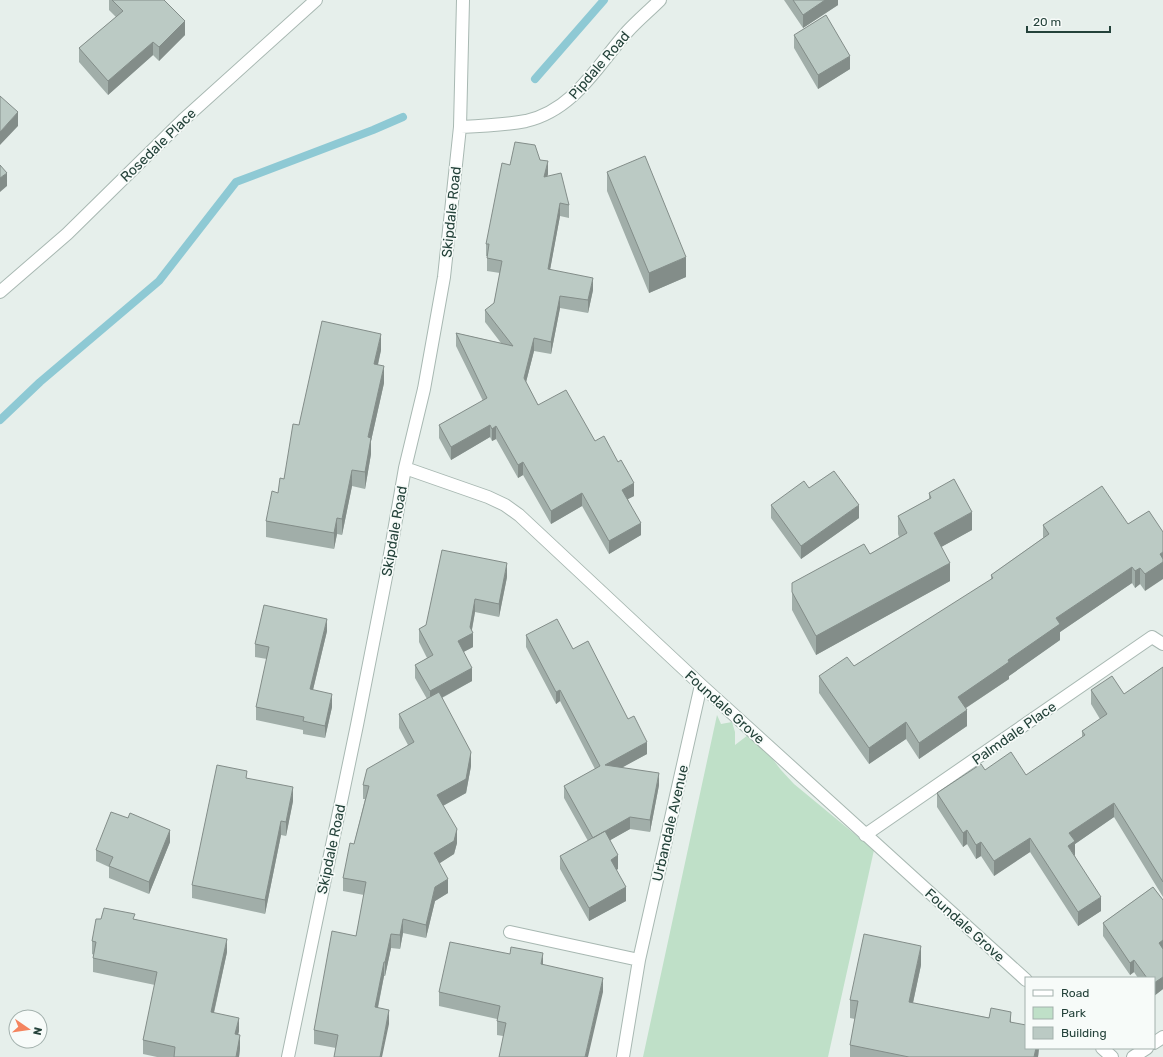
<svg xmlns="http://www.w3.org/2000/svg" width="1163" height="1057" viewBox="0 0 1163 1057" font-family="Rubik,sans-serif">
  <rect width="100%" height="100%" fill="#e6efeb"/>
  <path fill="#bfe0c8" d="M717,715l4,9 11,-2 3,10v13l17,-13 29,38 13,14 80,66 -46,207h-185z"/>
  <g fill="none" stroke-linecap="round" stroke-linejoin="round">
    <path stroke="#8ec9d4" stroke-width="8" d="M535,79l69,-79
      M0,420l40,-38 119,-101 77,-99 137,-52 30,-13"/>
    <g stroke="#a8b8b2" stroke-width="14">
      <path id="street" d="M460,127c22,-1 45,-2 66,-6 48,-11 71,-55 101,-89 10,-11 22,-21 33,-32
        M0,292l67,-58 116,-114 133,-120
        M405,468l83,29 17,8 14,10 182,170 325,295
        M865,835l287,-198 11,7
        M510,932l129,28
        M1154,1043l9,-6
        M1102,1048l10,9
        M288,1057l69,-332 29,-148 19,-109 19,-79 20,-112 16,-150 3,-127
        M623,1057l16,-97 62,-275
        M1133,1057l14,-9"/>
    </g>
    <use href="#street" stroke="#fff" stroke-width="12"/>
  </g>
  <path fill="#a1aea9" d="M109,0h55l21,35 -26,26 -6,-6 -45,40 -29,-33v-14l37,-31 -7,-7z
    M784,0h54v5l-35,23z
    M794,35l56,34 -32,20 -24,-41z
    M540,160l8,14 -1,2 22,29v13l-9,-2 -10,53 43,21 -5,23 -28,-5 -9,46 -17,-3 -8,31 12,23 57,36 39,55 -6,3 13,36 -32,19 -27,-48 -31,18 -28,-49 -5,3 -22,-39 -4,2 -2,-4 -39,23 -12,-22v-13l44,-24 -27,-55v-13l45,10 -16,-21v-12l9,-7 6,-30 -13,-2v-15h-1v-12l24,-79z
    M607,172l79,105 -37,16 -42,-102z
    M381,350l-3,15 6,18 -13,58v13l-6,35 -13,-3 -10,49 -5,-1 -3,15 -68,-12v-16l18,-42 15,-54z
    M809,488l50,30 -58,41 -30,-41v-13z
    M929,493l43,37 -31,17 9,34 -134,74 -24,-45v-27l78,-29 29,-17 -1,-3v-18l31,-17z
    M1149,511l-4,80 -5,-7 -5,4 -3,-5 -72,49v8l-51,36v3l-43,29 1,18 -48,33 -13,-20 -37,25 -50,-71v-17l35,-10 137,-86v-5l52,-37v-13l85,-1z
    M507,577l-8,40 -24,-5 -3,18 1,17 -10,5 9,29 -30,17 29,68 -5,27 -23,13 14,37 -3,11 -15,9 9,30 -13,8 -9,37 -23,-5 -3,16 -9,-1 -6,28h-1l-6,32 11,16 -53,24 -22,-4v-14l42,-94 8,-41 -21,-4v-13l11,-34 11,-45h-2v-14l45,-40 -9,-17v-14l28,-15 -12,-21v-13l12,-7 -8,-16v-13z
    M327,631l-14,59 19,17 -7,31 -22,-4v-4l-47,-10v-13l11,-48 -12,-2v-13z
    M526,635l47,14 74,105 -25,13 37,18 -9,47 -20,-3 -20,11 8,29 -2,1 10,31 -37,20 -29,-52v-13l28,-15 -24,-43v-12l31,-17 -35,-68 -4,3 -30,-57z
    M1163,667v230l-49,-80 -39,27v12l26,55 -23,15 -48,-74 -36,24 -13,-20 -5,3 -9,-15 -4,3 -26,-40v-14l48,-23 41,5 56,-38v-6l18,-12 -9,-15v-14l33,4z
    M247,778l46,23 -7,35 -5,-1 -16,79 -73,-16v-13z
    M128,818l42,24 -21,52 -40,-16v-11l-13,-6v-11z
    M1153,887l10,13v89l-9,7v-18h-16l-4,-6 -4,3 -27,-39v-13z
    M101,919h34l92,33 -13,61 25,18 -1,3 2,14 -1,9h-82l-14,-3v-14l12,-55 -62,-13v-14l1,-3 -2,-1v-13z
    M543,965l60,27 -100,44 -6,-1v-16l-58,-13v-14z
    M921,965l-8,38 98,19 28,26 -1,9h-188v-12l5,-26 -5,-1v-18z"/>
  <path fill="#838d89" d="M825,0h13v5l-35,23v-13z
    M185,21v14l-26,26v-14z
    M153,42v13l-45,40v-14z
    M850,56v13l-32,20v-14z
    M18,112v14l-18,19v-13z
    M548,161v13l-4,16v-13z
    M7,173v13l-7,6v-14z
    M560,203v13l-12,65v-12z
    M686,257v20l-37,16v-20z
    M593,278v12l-5,23v-13z
    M560,296v12l-9,46v-12z
    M381,334v16l-7,31v-17z
    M534,338v13l-10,39v-12z
    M384,366v17l-13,58v13l-6,35v-17l3,-35z
    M490,425v12l-39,23v-13z
    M496,426v13l-4,2v-12z
    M523,462v13l-5,3v-13z
    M352,470v16l-10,49v-16z
    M634,483v13l-12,6v-12z
    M582,493v13l-31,18v-13z
    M859,505v13l-58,41v-13z
    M972,512v18l-38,21v-18z
    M337,518v16l-3,15v-16z
    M641,523v12l-32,19v-13z
    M1163,552v27l-18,12v-17l15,-20z
    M507,563v14l-8,40v-13z
    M950,563v18l-134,74v-19z
    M1132,567v16l-72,49v8l-51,36v3l-51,34v-16l50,-37 48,-42z
    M1140,568v16l-5,4v-17z
    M475,599v13l-4,22 2,-1v14l-15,8v-14l12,-14z
    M327,619v12l-17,71v-13z
    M472,668v13l-42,23v-13z
    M560,690v11l-4,3v-12z
    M332,694v13l-7,31v-12z
    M967,710v16l-48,33v-16z
    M906,722v17l-37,25v-16z
    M647,742v12l-42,23v-12z
    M471,752v14l-5,27 -29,16v-14z
    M659,773v12l-9,47v-12z
    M293,787v14l-7,35v-14z
    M1114,803v14l-39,27v12l-7,-10 1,-13z
    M630,817v12l-37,21v-12z
    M281,821v14l-16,79v-14z
    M457,829v14l-3,11 -20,13v-14z
    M170,830v12l-21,52v-12z
    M967,830v14l-4,3v-14z
    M1030,838v14l-36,24v-15z
    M981,842v14l-5,3v-14z
    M618,855v14l-7,4v-13z
    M448,879v14l-13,8 -9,37v-13l9,-38z
    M626,887v14l-37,20v-13z
    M1101,897v14l-23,15v-14z
    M403,919v14l-3,16v-14z
    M391,934v14l-6,28v-14z
    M227,939v13l-16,73v-13z
    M1163,940v12l-4,-9z
    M921,946v19l-12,56v-19z
    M543,953v14l-2,-3z
    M1134,960v12l-4,3v-12z
    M384,962v14l-9,45v-14z
    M1163,977v12l-9,7v-13z
    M603,978v14l-15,65h-3z
    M389,1010v14l-7,33h-2z
    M1011,1012v19l-1,-9z
    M239,1018v13l-4,16v-13z
    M240,1035v13l-1,9h-3z
    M1036,1048h3l-1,9h-4z"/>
  <path fill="#bbcac4" stroke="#838d89" d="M112,0h52l21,21 -26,26 -6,-5 -45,39 -29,-33 44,-37z
    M793,0h32l-22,15z
    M826,15l24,41 -32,19 -24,-40z
    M0,96l18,16 -18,20z
    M515,142l20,3 5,15 8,1 -4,16 17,-4 8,32 -9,-2 -12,66 45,9 -5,22 -28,-4 -9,46 -17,-4 -10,40 14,27 28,-15 29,51 9,-5 14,26 3,-2 13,23 -12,7 19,33 -32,18 -27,-48 -31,18 -28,-49 -5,3 -22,-39 -4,3 -2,-4 -39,22 -12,-22 48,-27 -31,-65 57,13 -28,-36 9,-7 8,-42 -15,-3 2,-14h-3l16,-81 8,2z
    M645,156l41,101 -37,16 -42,-101z
    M0,165l7,8 -7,5z
    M322,321l59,13 -7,30 10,2 -16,71 3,1 -6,34 -13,-2 -10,49 -5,-1 -3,15 -68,-12 6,-30 6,2 2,-15 4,1 9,-55 6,1z
    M834,471l25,34 -58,41 -30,-41 33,-24 5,7z
    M954,479l18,33 -38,21 16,30 -134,73 -24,-44v-9l72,-39 6,10 37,-21 -9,-17 33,-18 -2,-5z
    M1102,486l26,38 21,-13 14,21v20l-3,2 3,5v3l-18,12 -5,-6 -5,3 -3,-4 -76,51 4,6 -52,36 1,2 -51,35 9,13 -48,33 -13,-21 -37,26 -50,-72 28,-19 7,9 139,-88 -2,-3 58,-41 -6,-9z
    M442,550l65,13 -8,41 -24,-5 -5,28 3,6 -15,8 14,27 -42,23 -15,-26 18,-10 -14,-26 7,-4z
    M264,605l63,14 -17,70 22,5 -7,32 -22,-5 1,-4 -48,-10 13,-60 -14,-3z
    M557,619l16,30 15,-8 40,78 6,-3 13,26 -42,23 54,8 -9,47 -20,-3 -37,21 -29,-52 36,-20 -40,-76 -4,2 -30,-57z
    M1163,667v215l-49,-79 -45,30 6,8 -7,5 33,51 -23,15 -48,-74 -36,23 -13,-19 -5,3 -9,-15 -4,3 -26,-40 44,-29 4,6 26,-18 15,23 59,-40 -3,-4 25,-17 -16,-24 21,-14 12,18z
    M439,692l32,60 -5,27 -29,16 20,34 -3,12 -20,12 14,26 -13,8 -9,38 -23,-6 -3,16 -9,-1 -6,28h-1l-9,45 14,3 -9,47h-46l4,-22 -24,-5 18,-99 24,5 10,-54 -23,-4 7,-35 4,1 15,-58 -6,-1 4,-16 47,-27 -15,-28z
    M217,765l30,6 -1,7 47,9 -7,35 -5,-1 -16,79 -73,-15z
    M111,812l17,6 2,-5 40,17 -21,52 -40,-16 4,-9 -17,-7z
    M605,831l13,24 -7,5 15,27 -37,21 -29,-52z
    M1153,887l10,13v40l-4,3 4,6v28l-9,6v-5h-7l-13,-18 -4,3 -27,-40z
    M104,908l31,6 -2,5 94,20 -16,73 28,6 -4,16 5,1 -4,22h-62l1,-10 -32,-7 14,-68 -64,-14 3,-16 -4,-1 4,-22h5z
    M864,934l57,12 -12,56 80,16 2,-10 20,4 -1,10 16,3v23h10l-2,9h-125l-59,-12 8,-44 -8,-1z
    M450,942l60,12 1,-7 32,6 -2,11 62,14 -18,79h-86l7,-34 -9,-2 3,-15 -61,-14z"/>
  <g text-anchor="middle" stroke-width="3.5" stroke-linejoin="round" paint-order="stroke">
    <g font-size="14" fill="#24423a" stroke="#f7fbf9">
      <text transform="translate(599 65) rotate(-49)" y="5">Pipdale Road</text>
      <text transform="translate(158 145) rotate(-44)" y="5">Rosedale Place</text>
      <text transform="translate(451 212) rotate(-84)" y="5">Skipdale Road</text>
      <text transform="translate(394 531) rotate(-80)" y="5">Skipdale Road</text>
      <text transform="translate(725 707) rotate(42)" y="5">Foundale Grove</text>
      <text transform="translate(1014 733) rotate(-35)" y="5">Palmdale Place</text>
      <text transform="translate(670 823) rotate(-77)" y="5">Urbandale Avenue</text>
      <text transform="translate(331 849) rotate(-78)" y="5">Skipdale Road</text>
      <text transform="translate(965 925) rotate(42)" y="5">Foundale Grove</text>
    </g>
  </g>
  <rect x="1025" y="977" width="130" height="72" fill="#f7fbf9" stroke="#a3b1ad"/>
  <rect x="1033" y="990" width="20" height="6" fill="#ffffff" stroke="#a3b1ad"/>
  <text x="1061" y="997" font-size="12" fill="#24423a">Road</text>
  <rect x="1033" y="1007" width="20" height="12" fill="#bfe0c8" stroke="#a3b1ad"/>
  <text x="1061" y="1017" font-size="12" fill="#24423a">Park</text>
  <rect x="1033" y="1027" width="20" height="12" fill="#bbcac4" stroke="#a3b1ad"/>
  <text x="1061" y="1037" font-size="12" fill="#24423a">Building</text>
  <g transform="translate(28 1029) rotate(103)"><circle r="19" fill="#f7fbf9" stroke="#a3b1ad"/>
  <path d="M0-3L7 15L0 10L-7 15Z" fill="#f4845f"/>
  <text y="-6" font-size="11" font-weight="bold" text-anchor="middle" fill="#24423a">N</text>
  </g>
  <path d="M1027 26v6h83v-6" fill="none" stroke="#24423a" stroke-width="2"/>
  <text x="1033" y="26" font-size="12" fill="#24423a" stroke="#f7fbf9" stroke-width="3" paint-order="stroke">20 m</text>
</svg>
